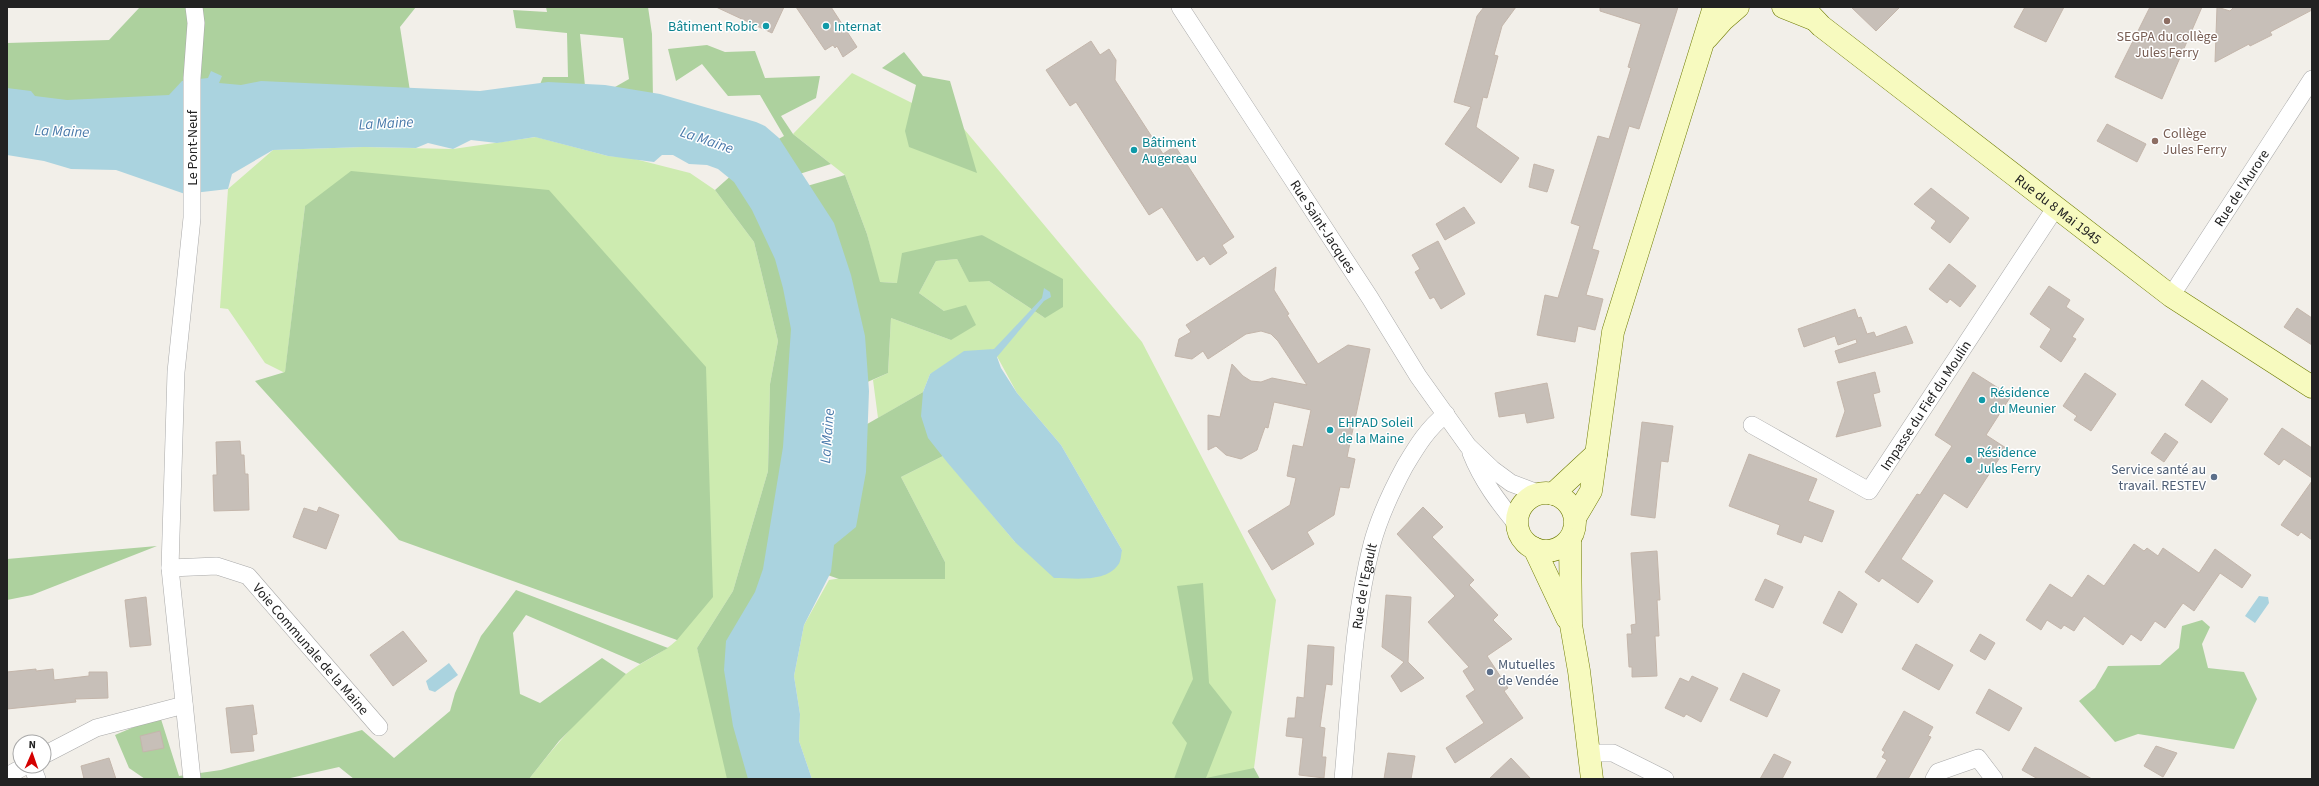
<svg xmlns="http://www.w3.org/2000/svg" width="2319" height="786" viewBox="0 0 2319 786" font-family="'Source Sans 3',sans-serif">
  <rect width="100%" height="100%" fill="#f2efe9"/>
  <path fill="#cdebb0" d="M852,73l112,56 178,213 134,258 -22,168 -3,11h-439l-13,-38 1,-27 -6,-38 10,-51 25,-45 116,-18 -44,-85 42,-21 72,86 107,8 -61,-105 -44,-52 -24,-44 -63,25 -7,18 -45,26 -5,-38 15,-7 3,-55 60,22 -7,-29 -25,-18 17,-32 21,-2 12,22h20l56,37 -63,-83 -85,48 -18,-1 -12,-48 -22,-59 -52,-41z
    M536,137l72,19 23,2 59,15 25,17 39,52 24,99 -8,43 -2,87 -35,120 -36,57 34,131h-202c29,-37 61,-74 97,-105 16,-13 36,-20 51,-34l-372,-434 -20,167 -20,-10 -37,-54 -8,-1 8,-119 45,-39 91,-3 89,2z"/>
  <path fill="#add19e" d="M140,7h276l-16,20 12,77 -405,-3v-58l102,-3z
    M546,7h102l4,27 1,67 -52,-6 28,-16 -6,-41 -43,-4 7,73 -54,-5 10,-25h25l-1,-44 -51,-5 -3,-18 34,2z
    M707,45l18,7 30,-1 10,27 55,-2 -4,22 -35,18 12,18 38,30 -41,13 -17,-35 11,-6 -24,-41 -32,1 -26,-32 -26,17 -8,-32z
    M904,52l19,24 27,5 27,92 -68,-26 -4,-16 11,-46 -34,-17z
    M744,164l25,33 76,-22 22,59 13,48 17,1 5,-30 80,-18 81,44v28l-18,11 -56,-37 -20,1 -12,-23 -21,2 -17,32 25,18 22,-6 10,20 -25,15 -60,-22 -3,55 -32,14 -44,32 -44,360h-41l-30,-131 36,-57 35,-120 2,-87 8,-43 -24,-99 -39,-52z
    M351,171l198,19 157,177 7,230 -36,43 -278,-100 -144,-159 30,-9 20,-166z
    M937,384l26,62 -62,31 44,85v17h-106l-20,-7 36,-141z
    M157,546l-125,49 -25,5v-41z
    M1203,583l6,100 23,29 -26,66 48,-10 6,11h-86l13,-36 -15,-20 21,-44 -16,-93z
    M516,590l152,58 -28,16 -114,-49 -13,18 7,61 20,9 62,-45 24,16 -67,67 -30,38h-175l-15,-12 -53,12h-141l-16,-11 -14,-33 45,-19 19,60 42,-6 141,-40 32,28 56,-47 5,-18 26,-57z
    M2202,620l8,7 -8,17 6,24 36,4 13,27 -23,50 -96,-15 -23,8 -36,-41 16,-13 13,-22 52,-1 19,-17 3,-22z"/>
  <path fill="#aad3df" d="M211,71l11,5 -3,7 22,2 20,-4 219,10 68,-9 57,3 55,9 96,28 9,4 14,12 55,85 17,52 14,61 4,55 -3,81 -10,55 -22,18 -3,27 -27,53 -10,51 6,38 -1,27 13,38h-64l-15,-53 -9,-56 2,-29 29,-49 8,-23 20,-122 8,-118 -8,-41 -8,-29 -23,-49 -18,-28 -16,-13 -11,-4 -18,-1 -16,-9h-11l-8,7 -46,-6 -73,-19 -38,6 -26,-3 -18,9 -25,-6 -12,5 -52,-1 -91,3 -41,24 -4,15 -43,5 -69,-24 -45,-1 -27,-8 -37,-6v-67l24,3 4,5 32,4 102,-5 13,-14 26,-3z
    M1044,288l6,4 1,5 -7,4 -47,56 4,11 16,25 44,52 61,105c-1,4 -1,12 -4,15 -13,18 -44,13 -64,13l-39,-36 -68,-80 -19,-24 -7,-22 2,-24 7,-18 34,-23 30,-2 48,-51z
    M2259,596l9,1 1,6 -14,20 -10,-7z
    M449,663l9,12 -23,17 -6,-2 -3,-9z"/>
  <path fill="#c7bfb8" stroke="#c4b6ab" d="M716,7h68l-12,26z
    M796,7h35l26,40 -14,10 -6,-11 -2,2 -2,-3 -8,5z
    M1484,7h32l-14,19 -8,29 4,1 -11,42 -4,-1 -7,30 43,31 -18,25 -56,-39 26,-37 -17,-5 23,-86z
    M1600,7h78l-39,122 -10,-3 -37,123 7,2 -13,44 17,4 -8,31 -17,-4 -3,16 -38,-7 8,-40 13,3 22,-72 -9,-3 27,-87 11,3 22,-71 -3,-1 13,-43 -41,-13z
    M1851,7h49l-24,24z
    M2025,7h39l-18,35 -32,-15z
    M2150,7h52l-40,92 -47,-22z
    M2217,7l13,4 4,-4h78v3l-42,22 2,3 -22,11 -1,-2 -34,18z
    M1091,41l9,14 9,-6 7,11 -1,20 48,74 12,-8 59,91 -12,8 5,8 -17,12 -6,-9 -7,5 -35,-54 -13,8 -73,-113 -6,4 -24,-36z
    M2107,124l39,20 -9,18 -40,-21z
    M1534,164l20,6 -7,22 -18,-5z
    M1931,188l38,30 -19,25 -19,-15 5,-7 -22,-17z
    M1464,207l11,16 -30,17 -9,-16z
    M1438,241l27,53 -24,15 -7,-12 -4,2 -15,-27 5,-3 -8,-14z
    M1949,264l27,22 -16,21 -10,-8 -3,4 -18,-14z
    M1276,267l-2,23 15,24 -2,1 31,49 30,-19 22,4 -23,108 8,2 -6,29 -9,-1 -6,28 -27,17 7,12 -42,26 -24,-39 42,-26 6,-27 -9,-2 6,-31 10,2 8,-37 -37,-8 -6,26 -3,-1 -8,23 -16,9 -15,-4 -10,-9 -8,4v-35l12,2 12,-53 11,12 8,5 10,1 11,-4 35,7 -29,-44 -7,-7 -10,-3 -15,3 -38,25 -5,-8 -11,8 -17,-3 4,-17 12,-7 -5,-7z
    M2049,286l21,14 -4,7 18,12 -12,18 4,2 -15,23 -21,-15 11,-18 -21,-15z
    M2297,308l15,10v27l-28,-18z
    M1855,309l3,9 3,-1 6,17 7,-2 2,5 30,-11 7,17 -74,20 -4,-12 22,-8 -1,-4 -18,6 -3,-9 -31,11 -6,-18z
    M1875,372l5,20 -7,2 8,32 -45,11 9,-26 -8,-29z
    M1973,372l38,24 -25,39 20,13 -39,60 -23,-15 -43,66 32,22 -15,22 -36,-25 -3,4 -14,-10 52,-78 3,1 32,-49 -17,-11z
    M2085,373l31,21 -25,37 -17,-11 3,-4 -14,-10z
    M2202,380l26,19 -17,24 -26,-18z
    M1547,383l7,35 -27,5 -2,-10 -26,4 -4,-24z
    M1642,422l31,4 -5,36 -7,-1 -6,57 -24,-3z
    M2282,428l30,20v30l-28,-19 -5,6 -15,-11z
    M2165,433l13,9 -14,20 -13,-9z
    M240,441l1,14h3l1,19h3l1,36 -35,1 -1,-36h4l-1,-33z
    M1749,454l68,25 -9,22 26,10 -12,31 -18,-7 -3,8 -24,-9 3,-9 -51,-19z
    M2312,481v59l-11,-8 -3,4 -17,-11z
    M319,507l20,8 -13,34 -33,-12 11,-29 13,4z
    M1423,507l20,20 -11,10 42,43 -5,5 29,30 -5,5 19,19 -25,17 21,32 -4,3 19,27 -68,45 -9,-15 38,-25 -18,-27 9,-6 -12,-19 6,-4 -41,-45 27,-26 -58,-62z
    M2134,544l10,7 3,-3 11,8 5,-8 36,25 16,-24 36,26 -9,13 -22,-15 -26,38 -11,-8 -18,25 -10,-7 -14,20 -10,-7 -8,11 -39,-29 -10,15 -10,-6 -3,4 -14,-9 -6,10 -15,-10 24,-36 22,14 16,-23 16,11z
    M1657,551l3,49h-3l2,36h-4l2,40 -25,1v-10h-3l-2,-33h5l-1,-9 5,-1 -5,-71z
    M1765,579l18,8 -10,21 -18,-8z
    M1839,591l18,13 -15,29 -19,-10z
    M1386,595l25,2 -3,65 16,16 -23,14 -10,-16 13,-14 -22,-15z
    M146,597l5,48 -21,2 -5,-47z
    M403,631l24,30 -34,25 -23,-31z
    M1980,634l15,9 -10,17 -15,-9z
    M1916,644l37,21 -14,25 -37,-21z
    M1308,645l26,2 -2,38 -6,-1 -6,43 5,1 -3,29h4l-2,21 -25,-3 4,-37 -17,-2 2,-18h7l2,-21 7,1z
    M36,669v2l17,-2 1,11 35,-4v-4h18l1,26 -33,1 1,3 -69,7v-37z
    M1743,673l37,17 -13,27 -37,-17z
    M1692,676l26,12 -17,34 -15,-8 -2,3 -19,-9 15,-30 9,4z
    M1989,689l33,19 -13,23 -33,-18z
    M253,705l4,29 -5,1 2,16 -23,2 -5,-45z
    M1904,711l29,16 -5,9 3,1 -23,42h-32l11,-19 -5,-3 3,-5 -3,-2z
    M160,731l4,17 -21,4 -3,-16z
    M2156,746l21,7 -14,24 -19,-11z
    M2035,747l57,32h-54l-16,-9z
    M1388,753l27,3 -4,23h-27z
    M1774,754l17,8 -9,17h-22z
    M109,758l7,21h-32l-3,-13z
    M1511,758l20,21h-42z"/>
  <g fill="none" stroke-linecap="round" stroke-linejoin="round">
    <g stroke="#a9a9a9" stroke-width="18">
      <g id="minor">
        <path id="s1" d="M1180,7l190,291 48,78 50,70 24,23 19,14 29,11"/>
        <path id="s2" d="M2171,296l141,-217"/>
        <path id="s3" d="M1752,425l117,66 187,-284"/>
        <path d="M1471,453c11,28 28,50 47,73"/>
        <path id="s4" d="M170,568l47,-2 31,10 131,151"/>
        <path d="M1589,753h24l52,26"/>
        <path d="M44,755l52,-27 88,-23"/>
        <path d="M32,766l5,13"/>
        <path d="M7,776l18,-10"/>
        <path d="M192,779l-22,-211 6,-196 16,-154v-140l4,-55 -2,-16"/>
        <path id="s5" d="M1343,779c7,-76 10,-161 29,-235 7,-26 20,-54 33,-78 12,-20 22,-37 41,-52"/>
        <path d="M1934,779l4,-7 40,-14 16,21"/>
      </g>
    </g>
    <g stroke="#707d05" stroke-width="23">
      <g id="secondary">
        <path d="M1783,7l30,12"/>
        <path id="s6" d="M1803,7l18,19 350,270 141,91"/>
        <path d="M1707,38l16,-18 15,-13"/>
        <circle cx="1546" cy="522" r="29"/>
        <path d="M1553,494l43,-40"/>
        <path d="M1575,518l16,-27 22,-159 101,-325"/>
        <path d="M1570,539l1,86 8,46 13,108"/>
        <path d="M1534,548l33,70"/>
      </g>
    </g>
    <use href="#minor" stroke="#fff" stroke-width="17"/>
    <use href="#secondary" stroke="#f7fabf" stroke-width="22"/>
  </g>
  <g fill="#8d6e63" stroke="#fff" stroke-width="1.5">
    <circle cx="2167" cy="21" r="4"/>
    <circle cx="2155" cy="141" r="4"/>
  </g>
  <g fill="#0f9aa8" stroke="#fff" stroke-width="1.5">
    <circle cx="766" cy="26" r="4"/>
    <circle cx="826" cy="26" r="4"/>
    <circle cx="1134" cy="150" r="4"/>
    <circle cx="1982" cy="400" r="4"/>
    <circle cx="1330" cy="430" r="4"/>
    <circle cx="1969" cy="460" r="4"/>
  </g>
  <g fill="#5c6f8a" stroke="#fff" stroke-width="1.5">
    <circle cx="2214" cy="477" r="4"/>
    <circle cx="1490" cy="672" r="4"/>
  </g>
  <g text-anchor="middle" stroke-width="3" stroke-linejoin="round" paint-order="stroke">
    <g font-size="14" fill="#0d838f" stroke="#fff" text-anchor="start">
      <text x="758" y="31" text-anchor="end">Bâtiment Robic</text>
      <text x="834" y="31">Internat</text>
      <text x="1142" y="147">Bâtiment<tspan x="1142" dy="16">Augereau</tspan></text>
      <text x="1990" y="397">Résidence<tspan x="1990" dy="16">du Meunier</tspan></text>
      <text x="1338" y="427">EHPAD Soleil<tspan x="1338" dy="16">de la Maine</tspan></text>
      <text x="1977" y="457">Résidence<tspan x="1977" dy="16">Jules Ferry</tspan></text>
    </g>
    <g font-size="14" fill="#785e54" stroke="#fff">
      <text x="2167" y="41">SEGPA du collège<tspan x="2167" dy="16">Jules Ferry</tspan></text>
      <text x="2163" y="138" text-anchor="start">Collège<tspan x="2163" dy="16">Jules Ferry</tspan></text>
    </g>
    <g font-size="14" fill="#222" stroke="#fff">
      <text transform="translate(192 148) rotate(-90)" y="5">Le Pont-Neuf</text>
      <text dy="5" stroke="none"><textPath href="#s2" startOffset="129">Rue de l'Aurore</textPath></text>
      <text dy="5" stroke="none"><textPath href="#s6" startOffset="326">Rue du 8 Mai 1945</textPath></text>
      <text dy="5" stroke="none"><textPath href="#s1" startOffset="262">Rue Saint-Jacques</textPath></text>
      <text dy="5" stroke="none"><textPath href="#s3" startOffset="237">Impasse du Fief du Moulin</textPath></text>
      <text dy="5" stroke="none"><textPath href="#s5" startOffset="194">Rue de l'Egault</textPath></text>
      <text dy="5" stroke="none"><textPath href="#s4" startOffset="176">Voie Communale de la Maine</textPath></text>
    </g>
    <g font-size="14" fill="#4e5e75" stroke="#fff" text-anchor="end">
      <text x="2206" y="474">Service santé au<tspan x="2206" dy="16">travail. RESTEV</tspan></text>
      <text x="1498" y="669" text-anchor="start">Mutuelles<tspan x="1498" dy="16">de Vendée</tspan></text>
    </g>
    <g font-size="15" font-style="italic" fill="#4a7aab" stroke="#fff">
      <text transform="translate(386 123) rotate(-3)" y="5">La Maine</text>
      <text transform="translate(62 131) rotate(2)" y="5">La Maine</text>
      <text transform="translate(707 140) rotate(19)" y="5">La Maine</text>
      <text transform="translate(827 436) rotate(-86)" y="5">La Maine</text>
    </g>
  </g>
  <rect width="2319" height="786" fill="none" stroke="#222222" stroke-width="16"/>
  <g transform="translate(32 754) rotate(2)"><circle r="19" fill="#ffffff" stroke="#a7a7a7"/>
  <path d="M0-3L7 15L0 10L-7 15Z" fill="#d40000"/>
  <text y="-6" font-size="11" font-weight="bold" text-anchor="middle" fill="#222222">N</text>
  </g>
</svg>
